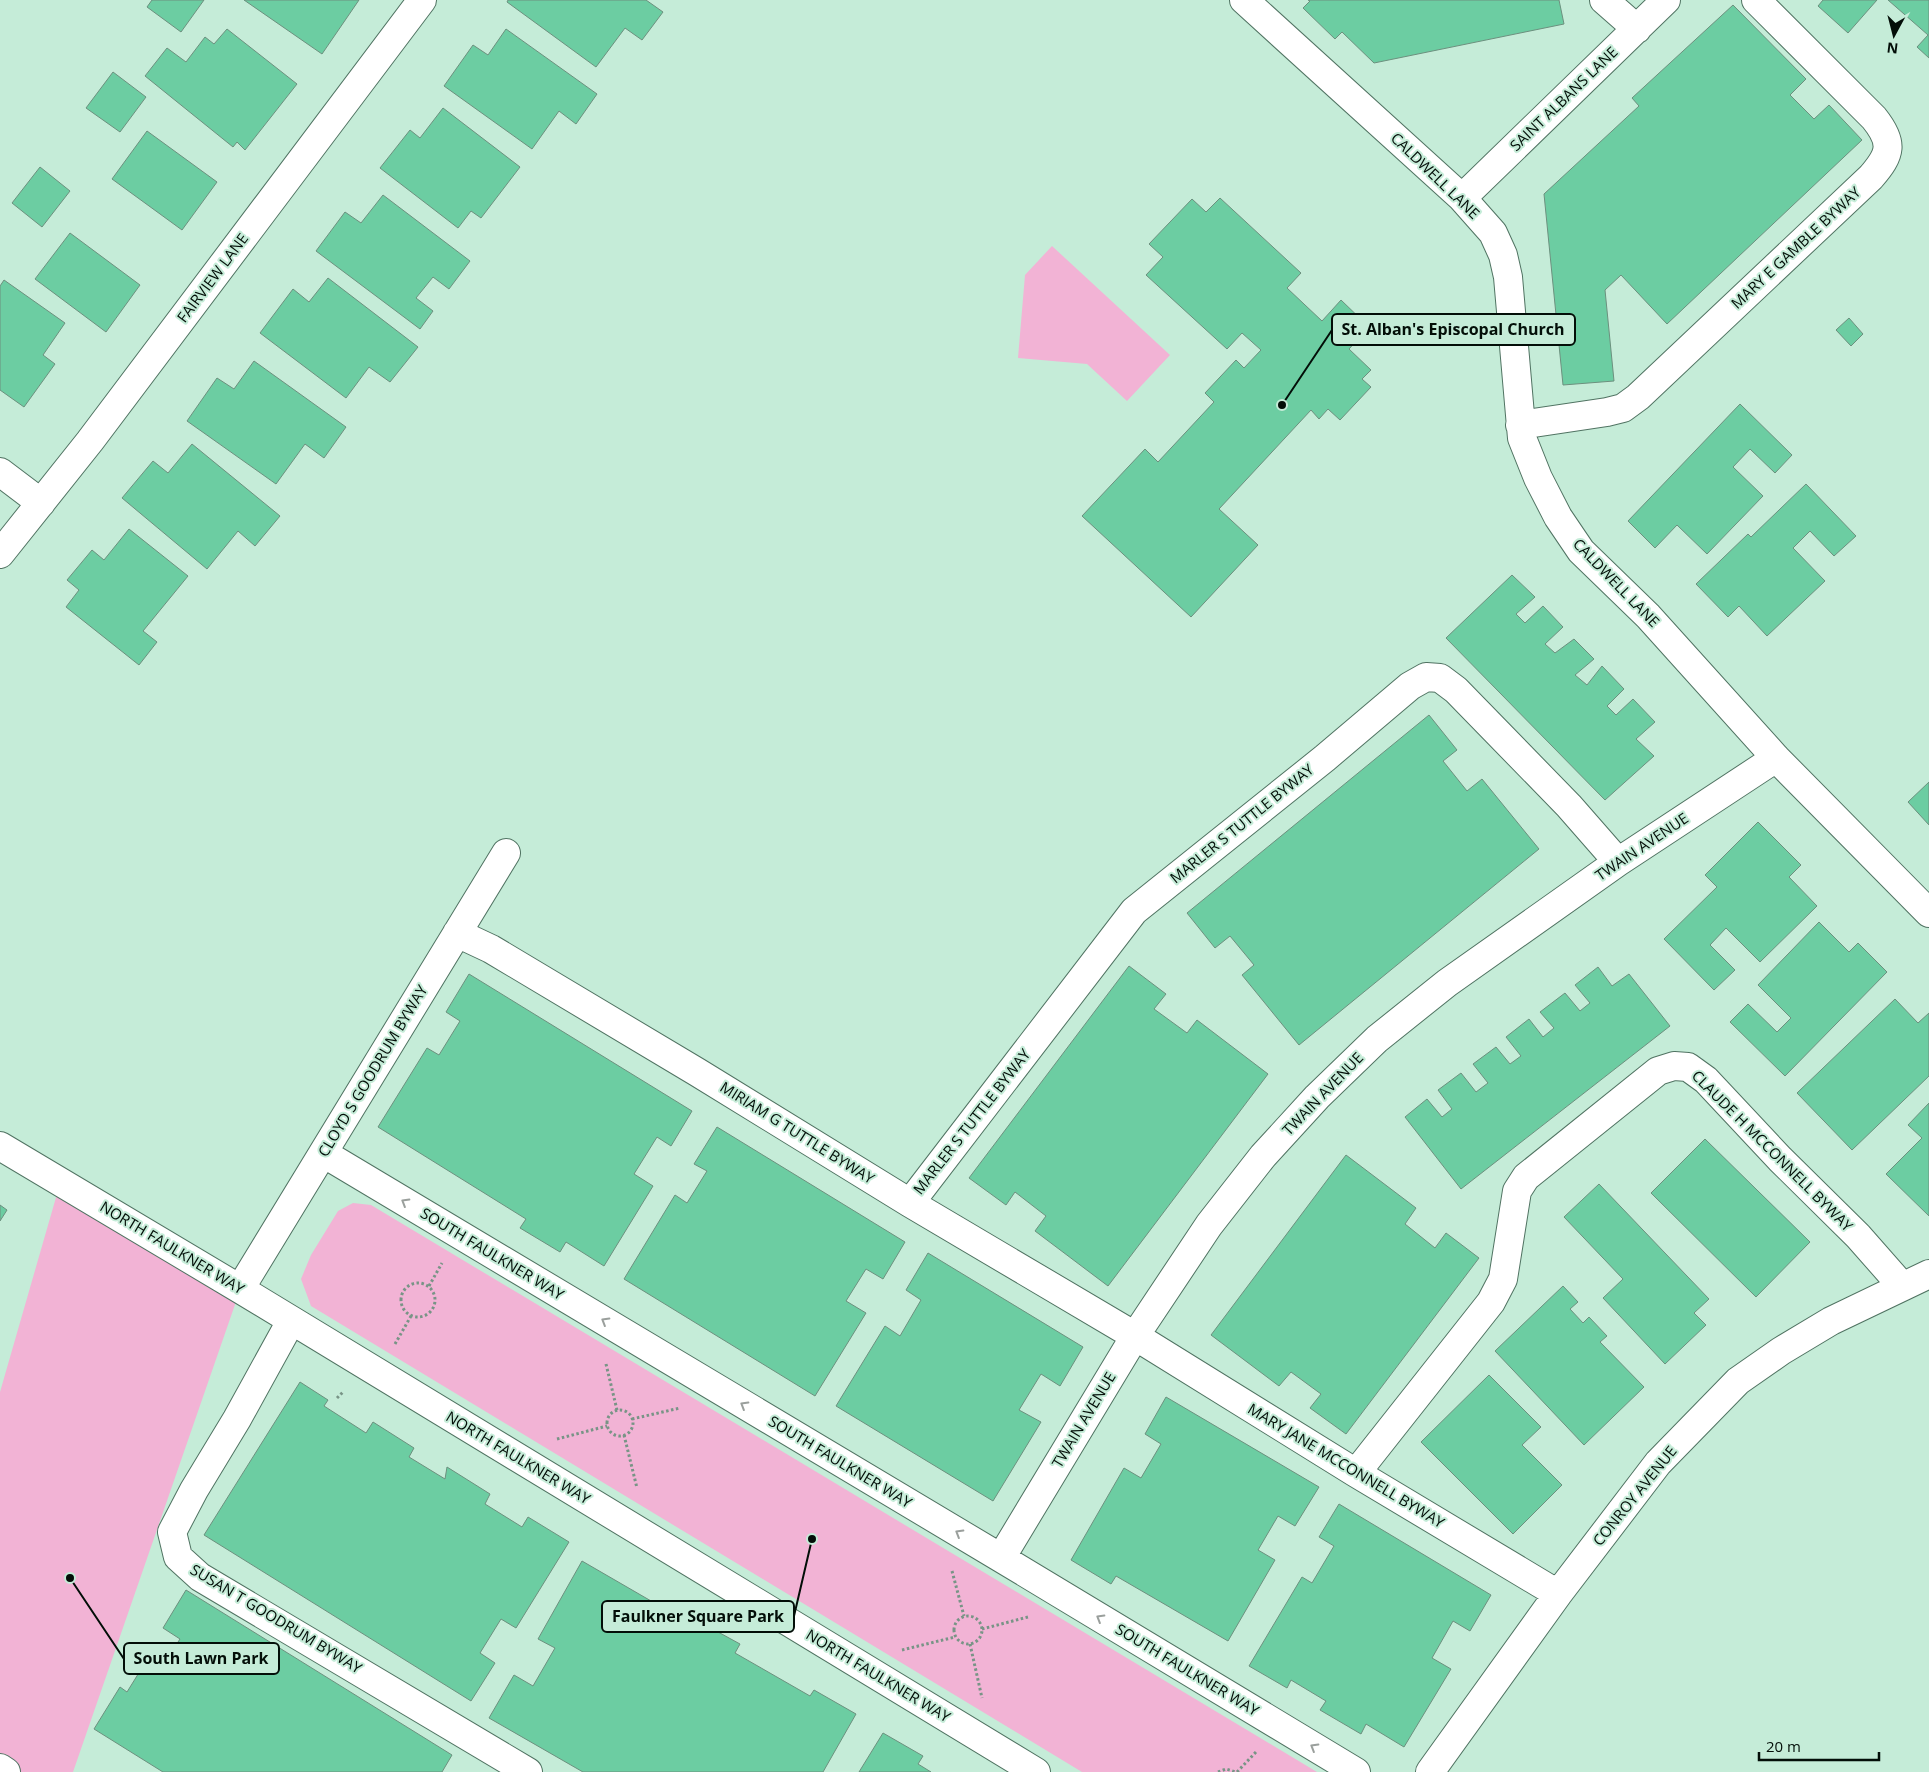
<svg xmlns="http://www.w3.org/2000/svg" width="1929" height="1772" viewBox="0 0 1929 1772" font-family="'Open Sans',sans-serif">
  <rect width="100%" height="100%" fill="#c5ecd8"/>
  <path fill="#f2b3d5" d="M1052,246l118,109 -43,46 -40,-37 -69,-6 7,-83z
    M59,1187l180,106 -166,479h-62l-11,-7v-373z
    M353,1203l18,2 946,567h-235l-771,-466 -10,-27 10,-24 27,-44z"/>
  <path fill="#6ccda2" stroke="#6c907e" d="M152,0h52l-23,32 -34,-25z
    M244,0h115l-37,54z
    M508,0h138l17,12 -21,28 -17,-12 -29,39 -89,-65z
    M1308,0h251l5,24 -190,39 -32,-31 -7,7 -32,-31 7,-7z
    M1823,0h54l-29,33 -30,-27z
    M1888,0h41v58l-12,-11 11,-12z
    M1733,5l73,74 -16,16 24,24 15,-14 33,35 -195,184 -46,-49 -16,15 9,91 -51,4 -19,-191 95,-88 -7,-8z
    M227,29l70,55 -52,66 -8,-8 -4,5 -88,-71 22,-28 19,14 19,-25 9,7z
    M506,29l91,65 -21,30 -17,-13 -27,38 -88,-63 29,-41 15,10z
    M113,72l33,25 -26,35 -34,-24z
    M443,108l77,59 -39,51 -10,-7 -13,17 -78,-60 30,-38 10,8z
    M147,131l70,51 -35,48 -70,-51z
    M40,167l30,24 -28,36 -30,-24z
    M383,195l87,66 -21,28 -16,-12 -17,21 17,13 -13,18 -104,-78 29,-39 16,11z
    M1220,198l81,75 -14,15 35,33 19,-21 28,27 -20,22 22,21 -9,9 9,8 -31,33 -12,-11 -9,10 -8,-9 -92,99 39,36 -67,72 -109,-101 63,-67 13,13 56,-60 -9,-9 31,-33 8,8 17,-18 -19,-17 -15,16 -81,-74 17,-18 -14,-13 43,-45 14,13z
    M70,233l70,52 -34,47 -71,-53z
    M328,278l90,69 -28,35 -21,-15 -23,31 -86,-65 33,-44 16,13z
    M4,280l61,43 -22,32 12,9 -31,43 -24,-17v-104z
    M1849,318l14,16 -12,12 -15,-16z
    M254,361l92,66 -22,31 -19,-14 -29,40 -89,-63 30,-43 17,11z
    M1740,404l52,51 -17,18 -25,-24 -17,18 30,29 -56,58 -30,-29 -22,23 -27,-27z
    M192,444l88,72 -25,30 -17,-15 -31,38 -85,-71 31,-37 15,12z
    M1806,484l50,52 -22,20 -24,-25 -17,17 32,33 -58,55 -28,-30 -11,11 -32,-33 52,-50 3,3z
    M129,529l59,47 -45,55 14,11 -18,23 -73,-58 13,-17 -12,-10 25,-30 12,10z
    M1512,575l23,22 -19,17 9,9 18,-17 20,21 -18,17 10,9 19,-14 20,20 -19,16 12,10 15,-19 22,23 -17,17 9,9 17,-16 22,23 -19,17 18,17 -49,44 -159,-162z
    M1429,715l28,35 -14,11 24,30 15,-12 57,70 -240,196 -57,-70 12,-10 -24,-29 -15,12 -28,-35z
    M1929,782v43l-21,-23z
    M1758,822l43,43 -12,12 28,29 -57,56 -34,-34 -16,17 25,25 -21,20 -50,-51 53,-52 -12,-12z
    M1819,922l30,30 9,-9 29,29 -102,104 -55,-54 18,-18 29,28 14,-14 -33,-33z
    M1129,966l37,28 -12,15 33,24 10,-13 71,54 -160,212 -73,-55 11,-15 -31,-24 -9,13 -37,-27z
    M1598,967l14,19 17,-12 41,52 -209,163 -56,-72 22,-18 15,18 10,-8 -14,-19 23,-17 15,19 12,-9 -15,-19 23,-17 14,17 11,-8 -15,-19 23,-18 14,18 11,-9 -14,-16 25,-19 15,18 10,-8 -15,-18z
    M469,974l223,137 -21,35 -14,-9 -23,37 19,12 -49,80 -38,-24 -6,10 -40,-24 6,-9 -148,-92 49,-79 12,7 21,-34 -14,-9z
    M1895,999l23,24 11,-10v63l-77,74 -55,-57z
    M1929,1103v113l-43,-42 36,-36 -14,-13z
    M717,1127l188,115 -22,37 -17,-10 -20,32 20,12 -51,83 -191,-117 51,-84 12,8 20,-32 -13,-7z
    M1705,1139l105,103 -54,55 -105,-104z
    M1346,1155l70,53 -11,16 30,24 11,-15 33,25 -133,176 -36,-26 11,-14 -30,-22 -12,14 -68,-51z
    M1599,1184l110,115 -15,14 12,12 -41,39 -62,-66 20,-19 -59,-62z
    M0,1205l7,5 -7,11z
    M928,1253l155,94 -23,39 -19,-12 -22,36 22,12 -48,79 -157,-95 49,-80 15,10 21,-36 -15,-10z
    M1563,1286l15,16 -8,7 13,14 6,-6 18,19 -7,6 44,45 -60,58 -89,-94z
    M1489,1375l52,52 -19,18 40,40 -49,49 -92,-92z
    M300,1382l28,18 -4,6 42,27 7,-11 41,26 -5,9 36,22 2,-12 43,27 -5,10 37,23 6,-10 41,25 -53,86 -15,-9 -21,34 15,10 -24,38 -267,-166z
    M1166,1397l153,90 -24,39 -17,-10 -20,34 17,10 -47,81 -112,-65 -5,8 -40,-24 53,-92 17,10 20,-34 -16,-10z
    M1339,1504l152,91 -21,36 -17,-10 -21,37 19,11 -47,78 -38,-23 -5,10 -41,-24 6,-9 -35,-21 -4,8 -38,-22 53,-89 10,6 22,-37 -15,-9z
    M582,1561l114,66 2,-6 42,23 -5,9 75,43 4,-6 42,24 -33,58h-240l-94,-54 25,-43 19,11 22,-38 -17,-9z
    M186,1590l266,165 -10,17h-279l-69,-43 26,-42 7,5 18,-29 14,8 21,-32 -17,-11z
    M883,1733l40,23 -5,8 13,8h-72z"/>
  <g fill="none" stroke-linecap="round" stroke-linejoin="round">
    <g stroke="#507362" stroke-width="30">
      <path id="minor" d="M1244,0l218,198 31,35 10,22 5,22 14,161 16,40 20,39 23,34 67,65 128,142 153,155
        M1604,0l33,29
        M1462,198l204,-198
        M1520,425l87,-13 16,-4 15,-11 233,-220c20,-23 23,-34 3,-59l-118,-118
        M0,472l41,31
        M0,554l90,-113 332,-441
        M457,933l34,16 206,123 213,131 225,133 221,137 202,121
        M0,1146l240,143 796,483
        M323,1153l678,405 355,214
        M910,1203l224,-292 191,-153 85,-72 16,-9 14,1 16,12 113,116 49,56
        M240,1289l266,-436
        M291,1321l-54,98 -43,71 -22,42 6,25 22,20 328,195
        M1356,1473l135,-171 12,-23 14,-88 9,-14 132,-106 16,-5 14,1 18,13 74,79 78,77 44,50
        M1001,1558l134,-222 74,-111 54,-69 54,-59 60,-58 70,-56 171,-121 158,-104
        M0,1768l6,4
        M1430,1772l128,-178 100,-131 80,-82 43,-30 50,-30 98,-47"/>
    </g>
    <path stroke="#789486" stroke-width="3" stroke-dasharray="2.5 2.5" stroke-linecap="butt" d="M401 1300a17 17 0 1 1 34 0a17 17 0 1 1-34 0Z
      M429,1286l13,-23
      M395,1344l16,-28
      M606,1364l11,46
      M337,1398l6,-6
      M607 1423a13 13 0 1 1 26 0a13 13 0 1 1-26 0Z
      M632,1419l48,-11
      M624,1435l13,53
      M557,1439l50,-13
      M952,1571l12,45
      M954 1630a14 14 0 1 1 28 0a14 14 0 1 1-28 0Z
      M982,1629l46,-12
      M970,1644l12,54
      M902,1650l53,-13
      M1218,1772l8,-3 10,3
      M1237,1772l19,-20"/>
    <use href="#minor" stroke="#fff" stroke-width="28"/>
  </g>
  <defs><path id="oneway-chevron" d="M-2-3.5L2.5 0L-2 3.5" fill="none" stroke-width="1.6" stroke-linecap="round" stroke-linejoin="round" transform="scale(1.25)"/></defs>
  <g stroke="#9a9f9c">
    <use href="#oneway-chevron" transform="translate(405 1202) rotate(-149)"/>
    <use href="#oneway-chevron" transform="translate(605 1321) rotate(-149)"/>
    <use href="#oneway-chevron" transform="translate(744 1405) rotate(-149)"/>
    <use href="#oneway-chevron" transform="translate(959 1533) rotate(-149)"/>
    <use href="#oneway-chevron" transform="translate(1100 1618) rotate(-149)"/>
    <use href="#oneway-chevron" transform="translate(1314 1747) rotate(-149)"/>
  </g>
  <g text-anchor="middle" stroke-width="4" stroke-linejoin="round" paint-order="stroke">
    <g font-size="15" fill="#030e08" stroke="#c5ecd8">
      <text transform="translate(1564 99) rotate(-44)" y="5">SAINT ALBANS LANE</text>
      <text transform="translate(1435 176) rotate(44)" y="5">CALDWELL LANE</text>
      <text transform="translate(1796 248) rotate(-43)" y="5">MARY E GAMBLE BYWAY</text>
      <text transform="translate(213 278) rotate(-53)" y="5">FAIRVIEW LANE</text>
      <text transform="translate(1616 583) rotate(46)" y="5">CALDWELL LANE</text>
      <text transform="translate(1242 824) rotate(-39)" y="5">MARLER S TUTTLE BYWAY</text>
      <text transform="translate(1642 847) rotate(-34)" y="5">TWAIN AVENUE</text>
      <text transform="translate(373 1071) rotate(-59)" y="5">CLOYD S GOODRUM BYWAY</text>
      <text transform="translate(1323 1094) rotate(-46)" y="5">TWAIN AVENUE</text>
      <text transform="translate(972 1122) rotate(-52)" y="5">MARLER S TUTTLE BYWAY</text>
      <text transform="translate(797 1133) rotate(32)" y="5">MIRIAM G TUTTLE BYWAY</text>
      <text transform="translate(1772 1151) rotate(45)" y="5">CLAUDE H MCCONNELL BYWAY</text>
      <text transform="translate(172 1248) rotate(31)" y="5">NORTH FAULKNER WAY</text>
      <text transform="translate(492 1254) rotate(31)" y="5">SOUTH FAULKNER WAY</text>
      <text transform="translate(1084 1420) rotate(-59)" y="5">TWAIN AVENUE</text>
      <text transform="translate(518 1458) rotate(31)" y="5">NORTH FAULKNER WAY</text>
      <text transform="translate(840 1462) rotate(31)" y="5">SOUTH FAULKNER WAY</text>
      <text transform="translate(1346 1466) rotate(31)" y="5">MARY JANE MCCONNELL BYWAY</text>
      <text transform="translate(1635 1496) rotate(-51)" y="5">CONROY AVENUE</text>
      <text transform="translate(276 1619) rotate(31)" y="5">SUSAN T GOODRUM BYWAY</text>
      <text transform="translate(1187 1670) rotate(31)" y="5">SOUTH FAULKNER WAY</text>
      <text transform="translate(878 1676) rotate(31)" y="5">NORTH FAULKNER WAY</text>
    </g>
  </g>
  <path fill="none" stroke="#030e08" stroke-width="2" d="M1282 405L1332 330M812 1539L794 1616M70 1578L124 1659"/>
  <g fill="#030e08" stroke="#c5ecd8" stroke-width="2">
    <circle cx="1282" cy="405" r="5"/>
    <circle cx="812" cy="1539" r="5"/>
    <circle cx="70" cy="1578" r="5"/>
  </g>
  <g fill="#c5ecd8" stroke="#030e08" stroke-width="2">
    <rect x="1332" y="314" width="243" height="31" rx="5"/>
    <rect x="602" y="1601" width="192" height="31" rx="5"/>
    <rect x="124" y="1643" width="155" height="31" rx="5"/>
  </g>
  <g font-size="16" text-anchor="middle" font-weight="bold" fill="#030e08">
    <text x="1453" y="335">St. Alban's Episcopal Church</text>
    <text x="698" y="1622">Faulkner Square Park</text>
    <text x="201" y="1664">South Lawn Park</text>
  </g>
  <g transform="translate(1894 35) rotate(187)" stroke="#c5ecd8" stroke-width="4" paint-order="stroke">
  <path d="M0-4L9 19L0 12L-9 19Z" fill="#030e08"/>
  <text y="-8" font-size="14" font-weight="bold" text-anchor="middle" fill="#030e08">N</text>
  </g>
  <path d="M1759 1752v8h120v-8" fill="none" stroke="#030e08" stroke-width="2.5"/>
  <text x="1766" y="1752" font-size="15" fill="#030e08" stroke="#c5ecd8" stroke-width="4" paint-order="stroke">20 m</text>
</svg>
